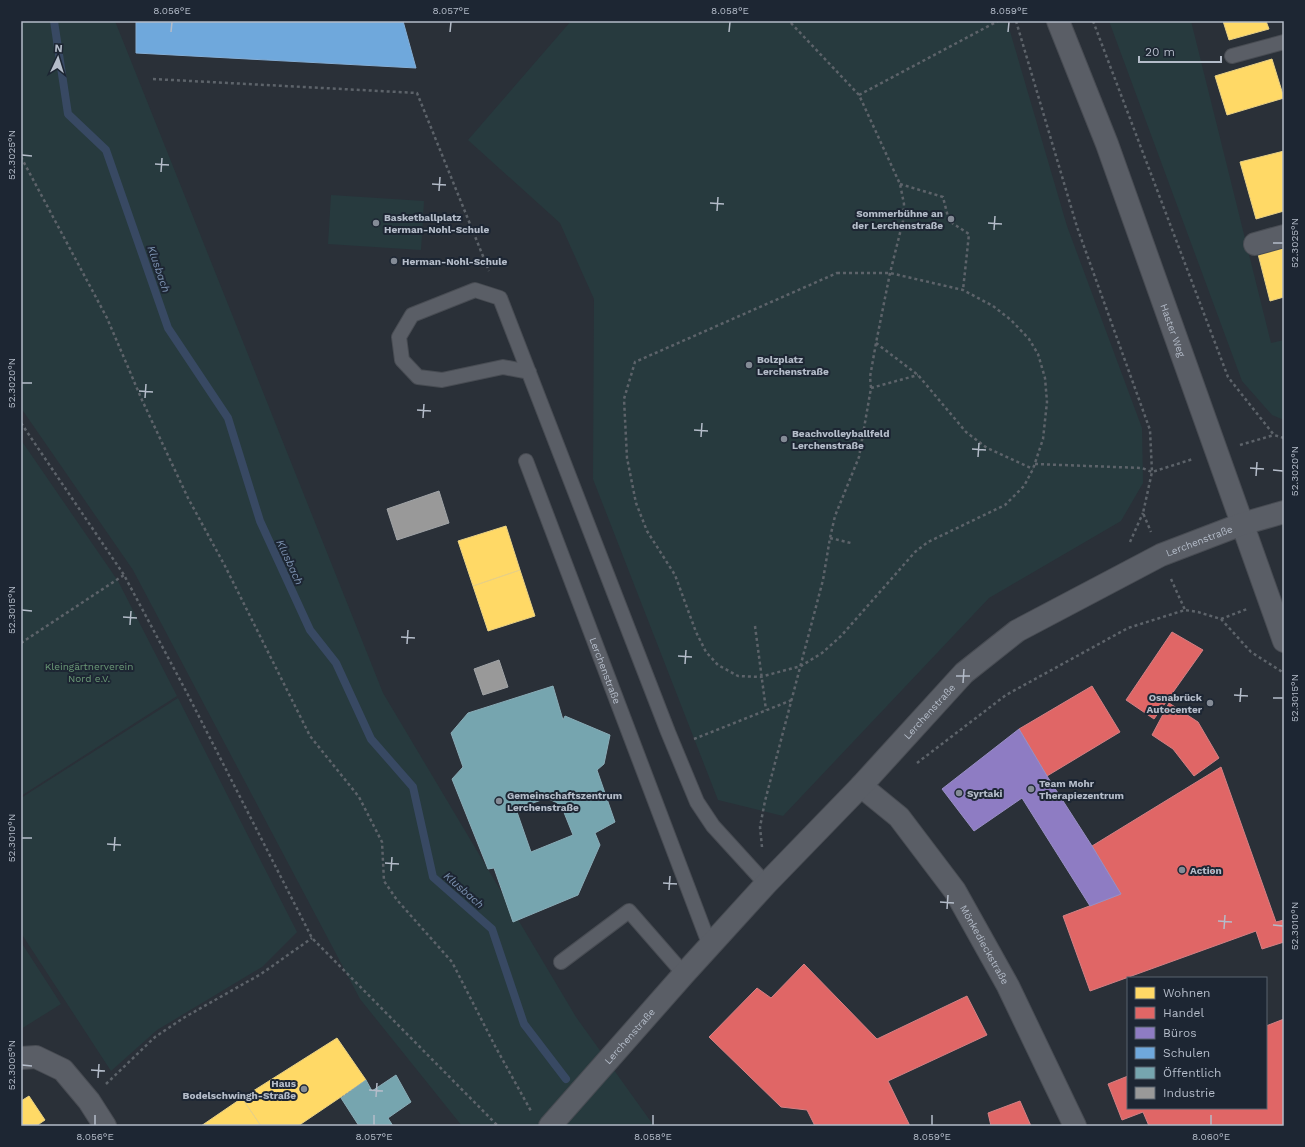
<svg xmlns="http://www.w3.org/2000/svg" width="1305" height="1147" viewBox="0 0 1305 1147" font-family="'Work Sans',sans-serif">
  <rect width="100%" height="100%" fill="#2a3038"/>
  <path fill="#273a3e" d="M21,21h94l268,672 193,324 78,109h-192l-102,-127 -227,-429 -112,-162z
    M571,21h436l60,205 75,202 1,55 -22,38 -132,77 -206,218 -65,-16 -125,-321 1,-180 -34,-76 -92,-83z
    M1109,21h82l80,322 13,-3v80l-12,-5 -30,-34z
    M331,195l93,6 -3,49 -93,-6z
    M21,440l97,141 59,115 -156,100z
    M178,698l119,234 -35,35 -105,63 -46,41 -90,-138v-135z
    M21,942l40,62 -40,25z"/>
  <path fill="#ffd966" stroke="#e8d084" d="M1223,21h43l3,8 -40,11z
    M1272,59l12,39 -57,17 -12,-39z
    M1284,151v60l-28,8 -16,-57z
    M1284,243v54l-14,4 -13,-51z
    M506,526l14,44 -47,16 -15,-45z
    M520,570l15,46 -47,15 -15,-45z
    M337,1038l29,42 -68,46h-37l-19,-28z
    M29,1096l16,24 -9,6h-15v-25z
    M242,1098l19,28h-60z"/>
  <path fill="#e06666" stroke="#d38084" d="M1172,632l31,18 -49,69 -28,-19z
    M1092,686l28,46 -73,44 -28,-47z
    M1169,703l29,19 21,36 -25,18 -21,-27 -21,-14z
    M1221,767l55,155 8,-2v22l-22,7 -6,-18 -166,60 -27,-75 58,-22 -29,-48z
    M804,964l73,75 90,-43 20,39 -99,46 22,45h-95l-8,-16 -26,-3 -72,-70 48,-49 14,10z
    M1284,1019v107h-135l-6,-14 -21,8 -14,-36 20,-8v32h138v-82z
    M1020,1101l11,25h-40l-3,-13z"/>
  <path fill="#8e7cc3" stroke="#998fc5" d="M1019,729l28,47 45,70 29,48 -31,12 -68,-108 -48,33 -32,-42z"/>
  <path fill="#6fa8dc" stroke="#84aed6" d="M136,21h267l13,47 -280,-15z"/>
  <path fill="#76a5af" stroke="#89acb7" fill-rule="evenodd" d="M553,686l10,34 2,-4 45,19 -6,29 -7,6 18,52 -20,11 5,12 -22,50 -65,27 -19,-54 -6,1 -36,-90 11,-12 -12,-34 17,-20zM547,798l14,7 12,30 -42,17 -15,-43z
    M396,1075l15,27 -23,16 5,8h-34l-18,-28 25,-18 6,11z"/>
  <path fill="#999" stroke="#a1a4a7" d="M439,491l10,32 -52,17 -10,-31z
    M499,660l9,27 -25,8 -9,-26z"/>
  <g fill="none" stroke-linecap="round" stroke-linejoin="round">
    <path stroke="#384963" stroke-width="8" d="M54,21l14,93 38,36 62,178 60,90 32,103 50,109 26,33 35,76 42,48 20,90 59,52 32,95 42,55"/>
    <g stroke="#484c53" stroke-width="16">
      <g id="service">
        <path d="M1232,56l52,-14"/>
        <path d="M529,372l-26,-5 -61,13 -24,-3 -16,-17 -3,-23 13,-22 63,-25 25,8 168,434 29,70 16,24 53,58"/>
        <path id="s1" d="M526,461l184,485"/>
        <path d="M561,962l68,-51 55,63"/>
      </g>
    </g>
    <g stroke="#484c53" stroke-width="24">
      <g id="minor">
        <path d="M1255,244l29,-8"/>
        <path id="s2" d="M861,786l38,31 56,74 53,95 67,140"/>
        <path d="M21,1058l15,-1 27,13 26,31 16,25"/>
      </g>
    </g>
    <g stroke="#484c53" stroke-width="24">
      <g id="tertiary">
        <path id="s3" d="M1058,21l49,123 177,497"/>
        <path id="s4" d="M550,1126l134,-152 82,-90 95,-98 103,-113 53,-42 144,-76 81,-31 42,-12"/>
      </g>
    </g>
    <path stroke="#5d636a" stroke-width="2.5" stroke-dasharray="3 3" stroke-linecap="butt" d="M1016,21l61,206 73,203 2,42 -9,41 8,19
      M1093,21l135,356 46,58 10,3
      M153,79l264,14 72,178
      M859,95l139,-74
      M21,157l86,161 35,82 46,98 37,68 85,170 49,61 23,45 2,39 13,19 55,62 43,84 36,65
      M900,184l43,13 6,24 20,13 -6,56
      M837,273h53l73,17 30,16 18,14 18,19 9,15 7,24 2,24 -4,37 -10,30 -9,17 -19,19 -77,37 -13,10 -74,84 -19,17 -21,13 -41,11 -22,-1 -20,-11 -12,-13 -10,-20 -21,-57 -28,-44 -11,-28 -9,-45 -3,-59 11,-37z
      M876,343l42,32 48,57 21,16 46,21
      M871,388l47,-13
      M21,423l103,152 63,118 125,245 186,188
      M1240,445l34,-10
      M1035,464l107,4 10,4 41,-13
      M830,538l21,5
      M1130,542l13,-29
      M1171,579l14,31
      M1221,619l26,-10
      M755,626l11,84
      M21,643l103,-68
      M694,739l98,-39
      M917,763l89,-68 122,-67 57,-18 13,2 23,7 30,33 33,21
      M762,847l-2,-20 5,-26 58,-221 7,-42 5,-22 24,-59 12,-69 -1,-11 6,-34 14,-70 13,-52 1,-17 -4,-20 -41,-89 -70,-74
      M106,1084l49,-47 30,-20 76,-43 51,-36"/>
    <use href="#service" stroke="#5a5e66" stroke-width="14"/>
    <use href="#minor" stroke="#5a5e66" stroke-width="22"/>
    <use href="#tertiary" stroke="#5a5e66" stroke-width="22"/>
  </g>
  <path fill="none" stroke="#b4bcc9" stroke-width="1.5" d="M171,32l1,-10M450,32l1,-10M729,32l1,-10M1008,32l1,-10M22,155l10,1M155,164l14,1M161,172l1,-14M432,184l14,1M439,191l1,-14M710,203l14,1M717,211l1,-14M988,223l14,1M994,230l1,-14M1273,243h10M22,383h10M139,391l14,1M145,398l1,-14M417,410l14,1M423,418l1,-14M694,430l14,1M701,437l1,-14M972,449l14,1M978,457l1,-14M1250,468l14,1M1273,470l10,1M1256,476l1,-14M22,610l10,1M123,617l14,1M130,625l1,-14M401,637l14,1M407,644l1,-14M678,656l14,1M685,664l1,-14M956,676h14M963,683l1,-14M1234,695l14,1M1273,698h10M1240,702l1,-14M22,838h10M107,844l14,1M114,851l1,-14M385,863l14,1M391,871l1,-14M663,883l14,1M669,890l1,-14M940,902l14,1M947,909l1,-14M1218,921l14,1M1273,925l10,1M1224,929l1,-14M22,1065l10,1M91,1070l14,1M98,1078l1,-14M369,1090l14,1M376,1097l1,-14M95,1125v-10M374,1125v-10M653,1125v-10M932,1125v-10M1211,1125v-10"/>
  <g fill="#848b96" stroke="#1d2633" stroke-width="1.5">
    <circle cx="951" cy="219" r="4"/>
    <circle cx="376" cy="223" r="4"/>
    <circle cx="394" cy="261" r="4"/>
    <circle cx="749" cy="365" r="4"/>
    <circle cx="784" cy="439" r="4"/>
    <circle cx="1210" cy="703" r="4"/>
    <circle cx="1031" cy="789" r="4"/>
    <circle cx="959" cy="793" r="4"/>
    <circle cx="499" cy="801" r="4"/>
    <circle cx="1182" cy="870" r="4"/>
    <circle cx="304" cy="1089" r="4"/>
  </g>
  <g text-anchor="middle" stroke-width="4" stroke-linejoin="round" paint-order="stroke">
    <g font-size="10" font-weight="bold" fill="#b4bcc9" stroke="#1d2633" text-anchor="start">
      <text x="943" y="217" text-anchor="end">Sommerbühne an<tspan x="943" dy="12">der Lerchenstraße</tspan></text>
      <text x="384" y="221">Basketballplatz<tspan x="384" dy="12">Herman-Nohl-Schule</tspan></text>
      <text x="402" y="265">Herman-Nohl-Schule</text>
      <text x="757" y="363">Bolzplatz<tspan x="757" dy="12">Lerchenstraße</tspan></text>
      <text x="792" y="437">Beachvolleyballfeld<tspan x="792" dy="12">Lerchenstraße</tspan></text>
      <text x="1202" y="701" text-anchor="end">Osnabrück<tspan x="1202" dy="12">Autocenter</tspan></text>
      <text x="1039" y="787">Team Mohr<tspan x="1039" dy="12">Therapiezentrum</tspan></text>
      <text x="967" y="797">Syrtaki</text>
      <text x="507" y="799">Gemeinschaftszentrum<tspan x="507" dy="12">Lerchenstraße</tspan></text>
      <text x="1190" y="874">Action</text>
      <text x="296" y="1087" text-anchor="end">Haus<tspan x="296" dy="12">Bodelschwingh-Straße</tspan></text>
    </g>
    <g font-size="10" fill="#b4bcc9" stroke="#1d2633">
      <text dy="4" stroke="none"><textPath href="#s3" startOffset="330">Haster Weg</textPath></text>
      <text dy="4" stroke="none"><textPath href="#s4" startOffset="885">Lerchenstraße</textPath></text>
      <text dy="4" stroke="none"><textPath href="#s1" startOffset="224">Lerchenstraße</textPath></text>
      <text dy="4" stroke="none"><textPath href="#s4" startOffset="562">Lerchenstraße</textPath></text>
      <text dy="4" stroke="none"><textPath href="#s2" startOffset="203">Mönkedieckstraße</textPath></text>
      <text dy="4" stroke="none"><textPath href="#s4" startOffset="120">Lerchenstraße</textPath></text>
    </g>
    <g font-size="10" fill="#6b9a76" stroke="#1d2633">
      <text x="89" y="670">Kleingärtnerverein<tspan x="89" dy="12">Nord e.V.</tspan></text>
    </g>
    <g font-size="11" font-style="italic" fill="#7c92b1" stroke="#1d2633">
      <text transform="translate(159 269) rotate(71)" y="4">Klusbach</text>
      <text transform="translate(290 562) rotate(65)" y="4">Klusbach</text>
      <text transform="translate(464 890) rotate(41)" y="4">Klusbach</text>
    </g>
  </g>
  <rect width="1305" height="1147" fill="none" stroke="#1d2633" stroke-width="44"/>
  <rect x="1127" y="977" width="140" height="132" fill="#1d2633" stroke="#59626f"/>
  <rect x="1135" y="987" width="20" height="12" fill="#ffd966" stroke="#59626f"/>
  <text x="1163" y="997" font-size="12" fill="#b4bcc9">Wohnen</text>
  <rect x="1135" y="1007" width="20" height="12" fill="#e06666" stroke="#59626f"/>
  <text x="1163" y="1017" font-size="12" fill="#b4bcc9">Handel</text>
  <rect x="1135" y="1027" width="20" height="12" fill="#8e7cc3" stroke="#59626f"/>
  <text x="1163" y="1037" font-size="12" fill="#b4bcc9">Büros</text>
  <rect x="1135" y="1047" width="20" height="12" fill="#6fa8dc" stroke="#59626f"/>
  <text x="1163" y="1057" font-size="12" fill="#b4bcc9">Schulen</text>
  <rect x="1135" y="1067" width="20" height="12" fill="#76a5af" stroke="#59626f"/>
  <text x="1163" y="1077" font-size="12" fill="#b4bcc9">Öffentlich</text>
  <rect x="1135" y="1087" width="20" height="12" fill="#999999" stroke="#59626f"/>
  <text x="1163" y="1097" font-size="12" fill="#b4bcc9">Industrie</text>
  <g transform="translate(58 58) rotate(4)" stroke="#1d2633" stroke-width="3" paint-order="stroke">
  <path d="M0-3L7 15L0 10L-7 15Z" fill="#b4bcc9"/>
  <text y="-6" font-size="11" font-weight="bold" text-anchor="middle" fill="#b4bcc9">N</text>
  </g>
  <path d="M1139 56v6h82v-6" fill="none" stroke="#b4bcc9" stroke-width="2"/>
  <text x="1145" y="56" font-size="12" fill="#b4bcc9" stroke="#1d2633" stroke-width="3" paint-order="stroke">20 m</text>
  <rect x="22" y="22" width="1261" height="1103" fill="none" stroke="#b4bcc9" stroke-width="1.5"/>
  <g font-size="10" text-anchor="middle" fill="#b4bcc9">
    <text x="172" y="14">8.056°E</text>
    <text x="451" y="14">8.057°E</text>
    <text x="730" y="14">8.058°E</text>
    <text x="1009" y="14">8.059°E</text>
    <text transform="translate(11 155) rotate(-90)" y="4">52.3025°N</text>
    <text transform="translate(1294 243) rotate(-90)" y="4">52.3025°N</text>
    <text transform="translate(11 383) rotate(-90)" y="4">52.3020°N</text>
    <text transform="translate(1294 471) rotate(-90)" y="4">52.3020°N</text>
    <text transform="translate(11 610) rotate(-90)" y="4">52.3015°N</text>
    <text transform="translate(1294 698) rotate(-90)" y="4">52.3015°N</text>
    <text transform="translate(11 838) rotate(-90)" y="4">52.3010°N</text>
    <text transform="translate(1294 926) rotate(-90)" y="4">52.3010°N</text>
    <text transform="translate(11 1065) rotate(-90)" y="4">52.3005°N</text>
    <text x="95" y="1140">8.056°E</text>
    <text x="374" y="1140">8.057°E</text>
    <text x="653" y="1140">8.058°E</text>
    <text x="932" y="1140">8.059°E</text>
    <text x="1211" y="1140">8.060°E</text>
  </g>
</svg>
